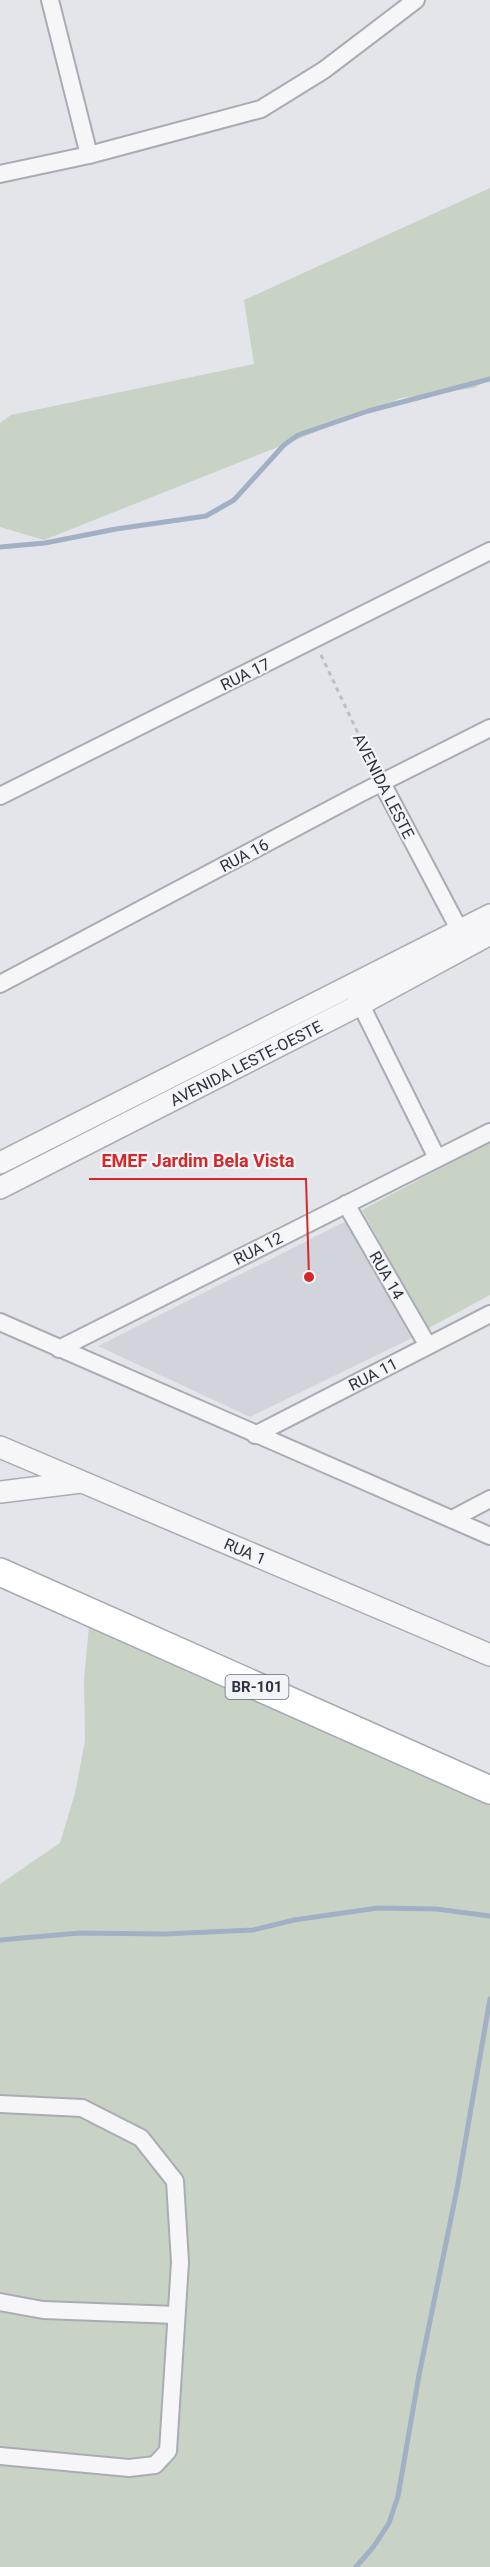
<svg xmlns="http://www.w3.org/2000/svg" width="490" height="2567" viewBox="0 0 490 2567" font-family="Roboto,sans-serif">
  <rect width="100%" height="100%" fill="#e3e5ea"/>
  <path fill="#d2d4db" d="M350,1219l68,116 -168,82 -152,-71z"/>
  <path fill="#c8d3c5" d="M490,188v191l-16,9 -73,10 -357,142 -44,-13v-104l11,-8 243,-51 -10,-64z
    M490,1142v153l-63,34 -65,-119z
    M90,1615l400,181v771h-490v-683l60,-41 15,-50 10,-52 -1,-62z"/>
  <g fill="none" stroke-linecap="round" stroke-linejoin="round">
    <path stroke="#a2b0c6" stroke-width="5" d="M0,547l45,-4 71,-14 90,-13 28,-16 50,-55 14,-10 70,-24 122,-32
      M0,1940l79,-7 85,1 89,-4 41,-10 84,-12 58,1 54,7
      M356,2567l18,-21 15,-23 9,-27 21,-121 38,-186 33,-190"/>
    <g stroke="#a9acb4" stroke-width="20">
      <path id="minor" d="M50,0l39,155
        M0,174l89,-19 172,-46 63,-39 92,-70
        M382,783l77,146
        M0,796l490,-245
        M0,984l361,-191 129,-65
        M356,995l81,163
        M346,1204l82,142
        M0,1322l490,214
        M59,1349l431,-217
        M255,1435l235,-121
        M452,1519l38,-20
        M0,2104l82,4 59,30 34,43 5,81 -12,189 -13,14 -26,3 -129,-12
        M0,2302l43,8 133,5"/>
    </g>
    <g stroke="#a9acb4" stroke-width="24">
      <path id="tertiary" d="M0,1163l490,-248
        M0,1188l361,-184 129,-70
        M0,1447l490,208
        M0,1492l81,-10"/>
    </g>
    <g stroke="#a4a9b4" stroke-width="30">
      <path id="primary" d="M0,1572l490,218"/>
    </g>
    <path stroke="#bebfc4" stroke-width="3" stroke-dasharray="4.5 4.5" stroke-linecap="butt" d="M321,655l54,114"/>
    <use href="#minor" stroke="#f6f6f8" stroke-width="16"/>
    <use href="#tertiary" stroke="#f6f6f8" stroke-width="21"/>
    <use href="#primary" stroke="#fff" stroke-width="27"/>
  </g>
  <g text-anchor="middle" stroke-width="4.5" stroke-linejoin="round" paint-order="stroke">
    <rect fill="#f3f4f7" stroke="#686c77" stroke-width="1.5" x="225.5" y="1675" width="63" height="24" rx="4.5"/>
    <g font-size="15" font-weight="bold" fill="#2d3240">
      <text x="257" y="1692">BR-101</text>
    </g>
    <g font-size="16" fill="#2d3240" stroke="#f3f4f7">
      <text transform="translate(245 674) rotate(-26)" y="6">RUA 17</text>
      <text transform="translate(384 786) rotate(63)" y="6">AVENIDA LESTE</text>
      <text transform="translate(244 855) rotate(-28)" y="6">RUA 16</text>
      <text transform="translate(246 1063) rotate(-27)" y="6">AVENIDA LESTE-OESTE</text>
      <text transform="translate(258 1248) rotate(-27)" y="6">RUA 12</text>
      <text transform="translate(387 1275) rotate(60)" y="6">RUA 14</text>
      <text transform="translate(373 1374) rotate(-27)" y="6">RUA 11</text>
      <text transform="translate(245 1551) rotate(23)" y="6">RUA 1</text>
    </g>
  </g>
  <path fill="none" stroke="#d62828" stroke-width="2" d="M309 1277L306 1179H89"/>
  <circle fill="#d62828" stroke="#f3f4f7" stroke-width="2" cx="309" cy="1277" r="6"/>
  <g font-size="18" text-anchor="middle" font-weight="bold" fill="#d62828" stroke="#f3f4f7" stroke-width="4.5" stroke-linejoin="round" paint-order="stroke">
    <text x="198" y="1167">EMEF Jardim Bela Vista</text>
  </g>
</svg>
